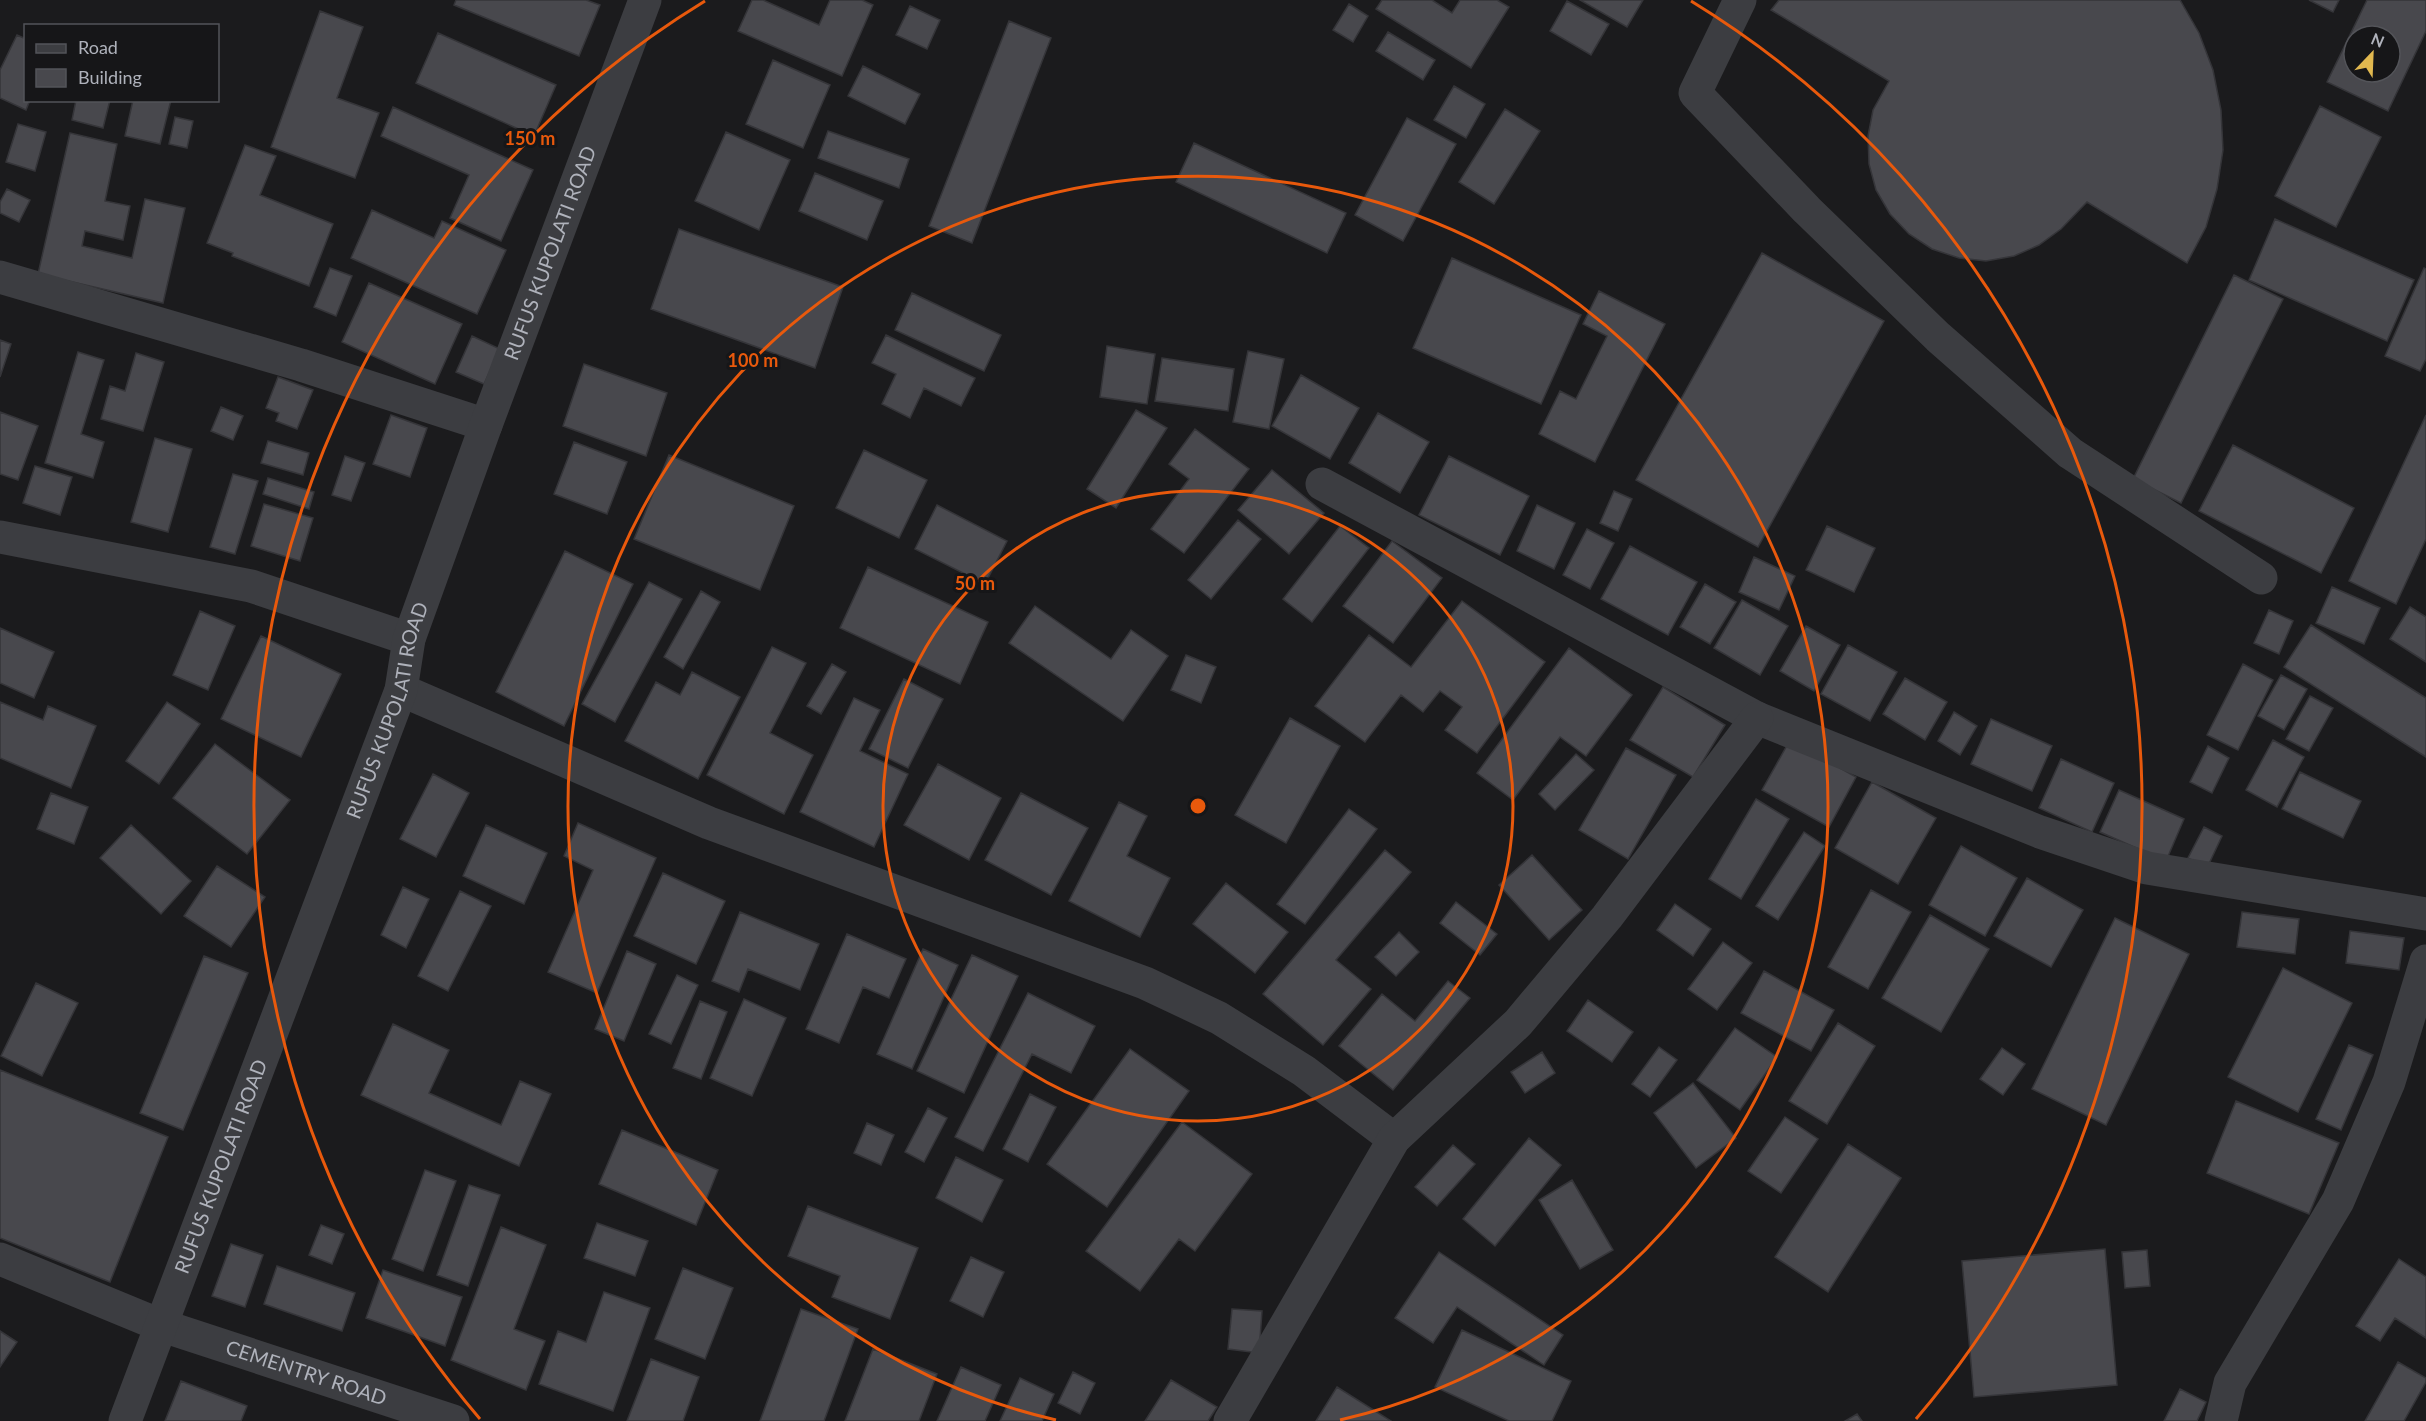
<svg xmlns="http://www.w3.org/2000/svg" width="2426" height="1421" viewBox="0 0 2426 1421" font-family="Lato,sans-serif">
  <rect width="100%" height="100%" fill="#1b1b1d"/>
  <path fill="#48484d" stroke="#353539" stroke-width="1.5" fill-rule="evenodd" d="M456,0h130l14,5 -21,51 -125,-51z
    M752,0h11l56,25 11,-25h32l11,5 -31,71 -104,-45z
    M1382,0h50l20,13 8,-13h37l12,7 -38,61 -95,-59z
    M1580,0h63l-16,27z
    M1779,0h401l19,33 14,37 8,40 2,40 -6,39 -11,38 -19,36 -100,-61 -26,27 -22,16 -25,11 -28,5 -27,-3 -27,-9 -23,-15 -19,-20 -14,-24 -7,-26 -1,-28 5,-26 16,-29 -118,-71z
    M2309,0h30l-6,12z
    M2367,0h59v31l-38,80 -61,-29zM2354,36h36v36h-36z
    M1567,1l42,23 -18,31 -41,-24z
    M1349,4l19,12 -15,26 -20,-12z
    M910,6l30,14 -13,29 -31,-14z
    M320,11l43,16 -26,71 42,15 -24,65 -84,-31z
    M1009,21l42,17 -79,205 -43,-17z
    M1388,32l47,28 -12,20 -47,-29z
    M438,33l118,52 -22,51 -118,-53z
    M17,35l9,4v61h4l-4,10 -26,-12v-28z
    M773,60l57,25 -27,63 -57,-24z
    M863,66l57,28 -15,30 -57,-28z
    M1454,86l31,18 -19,34 -32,-18z
    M76,100h34l-7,28 -31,-8z
    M133,100h38l-11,44 -35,-8z
    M2320,106l61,31 -45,90 -61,-31z
    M393,107l140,63 -32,71 -51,-23 19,-43 -88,-39z
    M1505,109l35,22 -46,73 -35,-22z
    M175,117l18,4 -6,27 -18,-4z
    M1407,118l49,26 -53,97 -48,-26z
    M18,124l28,8 -11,39 -29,-9z
    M828,131l81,28 -10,29 -81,-30z
    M726,132l64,28 -31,70 -64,-29z
    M70,133l47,11 -12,57 25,5 -7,34 -38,-9 -3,15 50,12 13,-59 40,9 -22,95 -125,-29z
    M1194,143l152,70 -19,40 -151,-71z
    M245,145l31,11 -16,39 73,29 -24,62 -77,-30 1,-3 -26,-10z
    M815,173l68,28 -16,39 -68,-29z
    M7,189l23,11 -11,22 -19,-9v-11z
    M372,210l62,28 8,-17 64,29 -29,64 -126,-56z
    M2275,219l139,61 -27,61 -138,-61z
    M679,229l164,58 -28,81 -164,-59z
    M1762,253l122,68 -126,226 -122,-67z
    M1452,258l129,57 -40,89 -128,-56z
    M330,268l22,8 -16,40 -22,-9z
    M2424,268l2,1v90l-6,12 -35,-15z
    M2234,275l49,24 -102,204 -48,-24z
    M369,283l93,41 -27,60 -93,-42z
    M1599,291l66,33 -70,138 -56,-28 21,-43 16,8 31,-63 -24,-12z
    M912,293l89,42 -17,36 -89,-41z
    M886,335l89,43 -14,28 -37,-18 -14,30 -28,-14 14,-30 -24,-11z
    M472,336l28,13 -16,35 -28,-12z
    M0,340l11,4 -11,33z
    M1107,346l48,8 -8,50 -47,-7z
    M1248,351l36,8 -15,70 -36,-7z
    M78,352l26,8 -23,74 23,8 -11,36 -48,-15z
    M136,353l28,9 -21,69 -42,-12 9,-33 15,5z
    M1162,358l72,11 -6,42 -73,-10z
    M584,364l83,29 -21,63 -83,-30z
    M1301,375l58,33 -29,51 -58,-33z
    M278,377l35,13 -16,39 -21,-8 3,-8 -13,-5z
    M221,407l22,9 -10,24 -22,-9z
    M1136,410l31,18 -51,80 -29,-19z
    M0,412l38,14 -20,54 -18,-6z
    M1378,413l51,29 -29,51 -51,-30z
    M391,415l36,13 -17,49 -37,-13z
    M2426,415v124l-30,65 -47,-23z
    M1195,429l54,40 -65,84 -33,-24 38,-50 -20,-15z
    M155,438l37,11 -24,83 -37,-10z
    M268,441l41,12 -6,22 -42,-12z
    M574,442l53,20 -20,52 -53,-20z
    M2233,445l121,63 -33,65 -122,-62z
    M864,450l63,30 -28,58 -63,-30z
    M669,455l125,51 -34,84 -126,-51z
    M345,456l20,7 -14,38 -19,-6z
    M1449,456l80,40 -29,59 -81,-40z
    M35,466l37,11 -12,38 -37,-12z
    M1272,470l52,43 -35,41 -51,-44z
    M233,474l25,7 -23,73 -25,-7z
    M268,478l46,14 -5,17 -46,-15z
    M1614,491l18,8 -14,32 -18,-8z
    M264,504l49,14 -13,43 -49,-15z
    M937,505l70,36 -22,43 -70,-35z
    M1537,505l38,18 -21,46 -37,-18z
    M1238,520l23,19 -50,60 -23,-19z
    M1340,526l29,22 -57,74 -29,-23z
    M1827,526l48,22 -21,44 -48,-22z
    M1587,529l27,14 -24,46 -27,-14z
    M1392,541l50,37 -49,65 -50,-37z
    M1630,546l67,36 -29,53 -67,-36z
    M565,551l68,33 -69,142 -68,-34z
    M1754,557l41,19 -16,34 -40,-18z
    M868,567l120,55 -28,62 -120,-56z
    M649,582l33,17 -67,123 -33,-18z
    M1705,584l31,18 -26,42 -30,-17z
    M2332,587l48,21 -16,36 -48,-21z
    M701,591l19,11 -37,67 -19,-12z
    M1742,600l46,26 -28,49 -46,-27z
    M1462,601l83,61 -68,91 -32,-23 17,-23 -22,-16 -17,21 -22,-17 -36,47 -50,-36 54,-71 42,32z
    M1035,606l76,53 20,-29 37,26 -45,65 -114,-78z
    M2410,607l16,10v45l-36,-23z
    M2269,610l24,11 -14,33 -25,-11z
    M200,611l35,15 -27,64 -35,-15z
    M2311,625l115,73v59l-142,-90z
    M1806,626l34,19 -26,46 -34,-20z
    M0,628l54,24 -20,46 -34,-15z
    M261,636l80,38 -40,83 -80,-38z
    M1848,645l49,27 -27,49 -49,-27z
    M772,647l34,16 -36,70 43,22 -29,59 -77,-39z
    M1569,648l63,47 -46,61 -26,-19 -47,63 -36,-27z
    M1186,655l30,12 -15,36 -30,-13z
    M832,664l14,8 -25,42 -14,-8z
    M2243,664l30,16 -35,70 -31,-15z
    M692,672l48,25 -42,82 -73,-38 31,-59 24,13z
    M2281,675l26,14 -23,41 -26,-14z
    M1905,678l42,24 -22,38 -42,-26z
    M904,679l39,20 -35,69 -39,-19z
    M1663,687l62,38 -32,52 -63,-37z
    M2310,696l23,12 -24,43 -23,-12z
    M854,698l26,12 -20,41 48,23 -34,73 -74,-35z
    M0,702l43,18 5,-14 48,20 -25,62 -71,-30z
    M167,702l33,22 -41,60 -33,-23z
    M1954,712l23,14 -17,29 -22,-14z
    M1290,718l50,28 -54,97 -51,-28z
    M1991,719l61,27 -20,45 -61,-27z
    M1790,740l66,37 -27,50 -67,-37z
    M2273,740l31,17 -27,50 -31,-17z
    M215,744l75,56 -43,54 -74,-56z
    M2208,746l21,12 -17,35 -22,-11z
    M1626,748l50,27 -48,84 -49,-29z
    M1576,754l18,16 -39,40 -16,-16z
    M2061,759l53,24 -22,49 -53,-24z
    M938,764l63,34 -32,62 -65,-35z
    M2300,772l61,29 -18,37 -61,-29z
    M433,774l36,19 -33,64 -36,-18z
    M1872,782l64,36 -38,66 -63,-36z
    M2119,790l65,29 -18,42 -66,-29z
    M51,793l37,14 -14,37 -37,-15z
    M1021,793l67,35 -37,67 -66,-35z
    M1756,799l33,20 -48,80 -32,-20z
    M1119,802l28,14 -20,40 43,22 -30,59 -71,-36z
    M1349,809l28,20 -72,95 -28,-20z
    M578,823l78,35 -59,135 -49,-21 45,-102 -29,-14z
    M131,825l60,56 -30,33 -61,-56z
    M486,825l61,28 -23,51 -61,-28z
    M2204,827l18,9 -15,32 -19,-10z
    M1804,832l21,14 -47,74 -22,-14z
    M1961,846l56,32 -32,58 -56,-31z
    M1385,850l26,22 -75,88 35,29 -48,56 -60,-51z
    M1532,855l50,55 -33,30 -50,-55z
    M217,866l48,31 -34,50 -47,-31z
    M663,873l62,28 -29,63 -62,-28z
    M2027,878l56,32 -32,57 -57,-31z
    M1226,883l62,49 -33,41 -62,-49z
    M403,887l26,12 -23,49 -25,-13z
    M1871,890l40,22 -43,77 -40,-22z
    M460,891l31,15 -43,85 -30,-15z
    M1456,902l41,32 -17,21 -40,-32z
    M1675,904l36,25 -18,27 -36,-26z
    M740,912l79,32 -19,46 -52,-21 -9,23 -27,-11z
    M2242,912l57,7 -4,35 -58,-7z
    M1930,915l59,34 -48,83 -59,-34z
    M2115,918l74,36 -83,171 -74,-36z
    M2350,931l54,7 -5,32 -53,-7z
    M1399,932l20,20 -23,24 -21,-19z
    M847,934l59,25 -17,39 -26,-11 -24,56 -33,-14z
    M1723,942l29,21 -35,47 -29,-21z
    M923,949l35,16 -46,104 -35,-15z
    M627,951l29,13 -32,77 -29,-12z
    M972,955l46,21 -54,117 -47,-22z
    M204,956l44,17 -65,157 -43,-17z
    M2283,968l69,35 -54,109 -70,-35z
    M1764,971l70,39 -23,41 -70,-38z
    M677,975l21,10 -27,59 -22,-10z
    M1448,981l22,17 -77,92 -54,-44 43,-52 33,27z
    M36,983l42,20 -36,73 -41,-20z
    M1028,993l67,33 -24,47 -39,-19 -49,97 -28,-14z
    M744,999l42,19 -34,78 -42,-18z
    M1588,1000l45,32 -21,30 -45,-31z
    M700,1001l27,11 -26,67 -28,-11z
    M1838,1023l37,23 -48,78 -38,-23z
    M393,1024l56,26 -20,43 72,32 19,-44 31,13 -32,72 -158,-71z
    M1735,1028l42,29 -37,53 -43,-30z
    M2349,1045l24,10 -32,75 -25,-11z
    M1659,1047l18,13 -27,37 -18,-13z
    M2002,1048l23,16 -22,31 -23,-16z
    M1130,1049l59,42 -82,116 -60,-43z
    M1542,1052l13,21 -30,20 -14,-21z
    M0,1070l168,67 -58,145 -110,-44z
    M1693,1083l43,55 -40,30 -42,-55z
    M1030,1094l26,13 -28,55 -25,-13z
    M2236,1101l103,42 -30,71 -102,-41z
    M928,1108l19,10 -23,44 -19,-10z
    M1785,1117l33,22 -37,54 -33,-22z
    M1182,1122l70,52 -57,77 -16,-12 -39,52 -54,-40z
    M867,1123l27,12 -13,30 -27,-12z
    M622,1130l96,40 -22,55 -97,-41z
    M1529,1138l32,27 -66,81 -32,-27z
    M1848,1144l53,34 -73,114 -53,-35z
    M1453,1145l22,19 -38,42 -22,-19z
    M956,1157l47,23 -21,42 -46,-24z
    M425,1170l31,11 -33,90 -31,-12z
    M1572,1180l41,70 -33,19 -41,-69z
    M469,1185l31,10 -32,91 -31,-11z
    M808,1206l110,42 -28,71 -58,-22 8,-21 -52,-20z
    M597,1223l51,18 -13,35 -51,-18z
    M321,1225l23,9 -12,30 -23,-9z
    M501,1227l45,18 -32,84 31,12 -19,49 -75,-30z
    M231,1244l32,11 -18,52 -33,-11z
    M2105,1249l12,136 -143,12 -12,-136z
    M2147,1250l3,36 -25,2 -3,-36z
    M1439,1252l124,83 -19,30 -87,-58 -24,36 -38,-25z
    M971,1257l33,15 -21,45 -33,-16z
    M2399,1259l27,18v61l-31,-20 -15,23 -24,-15z
    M277,1266l78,27 -13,38 -78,-27z
    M683,1268l50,20 -28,71 -50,-20z
    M383,1270l79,27 -17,49 -79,-28z
    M604,1292l46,16 -37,103 -74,-27 19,-53 28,11z
    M801,1309l57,20 -34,92h-64z
    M1232,1309l30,2 -3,42 -31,-4z
    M1462,1330l109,51 -19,40h-43l-74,-34z
    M0,1331l17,11 -17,25z
    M873,1349l64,25 -18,47h-74z
    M651,1359l48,18 -16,44h-56z
    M2398,1362l28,16v4l-22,39h-39z
    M961,1367l40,18 -16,36h-48z
    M1073,1372l22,11 -15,31 -22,-11z
    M1020,1378l34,16 -12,27h-42z
    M1171,1380l46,27 -9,14h-63z
    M181,1381l66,25 -6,15h-76z
    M1337,1387l54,34h-75z
    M2180,1389l26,13 -9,19h-33z
    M1857,1414l5,7h-17z"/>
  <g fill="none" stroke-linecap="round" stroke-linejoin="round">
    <g stroke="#3c3d41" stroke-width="33">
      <path d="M1740,0l-45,93 112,117 131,127 132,116 191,125"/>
      <path d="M0,277l301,88 185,60"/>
      <path d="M1322,484l435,234 283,114 107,36 279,46"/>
      <path d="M0,537l251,49 158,53"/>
      <path d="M401,690l308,133 436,160 74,35 85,53 90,68"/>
      <path id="s1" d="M0,1259l160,66 293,96"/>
      <path id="s2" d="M125,1421l276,-731 8,-51 77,-214 159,-425"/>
      <path d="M1230,1421l164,-282 124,-116 89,-106 150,-199"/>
      <path d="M2221,1421l9,-38 108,-182 51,-119 37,-121"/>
    </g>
  </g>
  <g fill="none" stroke="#e8590c" stroke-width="3">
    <circle cx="1198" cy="806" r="315"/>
    <path d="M1056 1420A630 630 0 1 1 1340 1420"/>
    <path d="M480 1419A944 944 0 0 1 705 1M1691 1A944 944 0 0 1 1916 1419"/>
  </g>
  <g text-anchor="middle" stroke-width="6" stroke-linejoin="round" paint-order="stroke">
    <g font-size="20" fill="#afb2bb" stroke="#161618">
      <text dy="7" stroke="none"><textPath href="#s2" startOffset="1244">RUFUS KUPOLATI ROAD</textPath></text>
      <text dy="7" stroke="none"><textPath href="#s2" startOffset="758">RUFUS KUPOLATI ROAD</textPath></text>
      <text dy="7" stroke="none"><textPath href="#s2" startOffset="272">RUFUS KUPOLATI ROAD</textPath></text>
      <text dy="7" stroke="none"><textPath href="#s1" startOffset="327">CEMENTRY ROAD</textPath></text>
    </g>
  </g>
  <circle cx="1198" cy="806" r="9" fill="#e8590c" stroke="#161618" stroke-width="3"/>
  <g font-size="18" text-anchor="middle" font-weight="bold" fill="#e8590c" stroke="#161618" stroke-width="6" stroke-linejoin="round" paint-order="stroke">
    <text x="530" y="145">150 m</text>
    <text x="753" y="367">100 m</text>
    <text x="975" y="590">50 m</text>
  </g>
  <rect x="24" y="24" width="195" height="78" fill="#161618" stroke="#535459" stroke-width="1.5"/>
  <rect x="36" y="44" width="30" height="9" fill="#3c3d41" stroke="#535459" stroke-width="1.5"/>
  <text x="78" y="54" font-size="18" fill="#afb2bb">Road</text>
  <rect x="36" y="69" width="30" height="18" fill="#48484d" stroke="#535459" stroke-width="1.5"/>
  <text x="78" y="84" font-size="18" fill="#afb2bb">Building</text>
  <g transform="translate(2372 54) rotate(23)"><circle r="28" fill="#161618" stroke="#535459" stroke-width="1.5"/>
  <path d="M0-4.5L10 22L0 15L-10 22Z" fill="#e1b84f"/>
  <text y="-9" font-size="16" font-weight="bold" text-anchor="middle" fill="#afb2bb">N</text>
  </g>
</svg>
